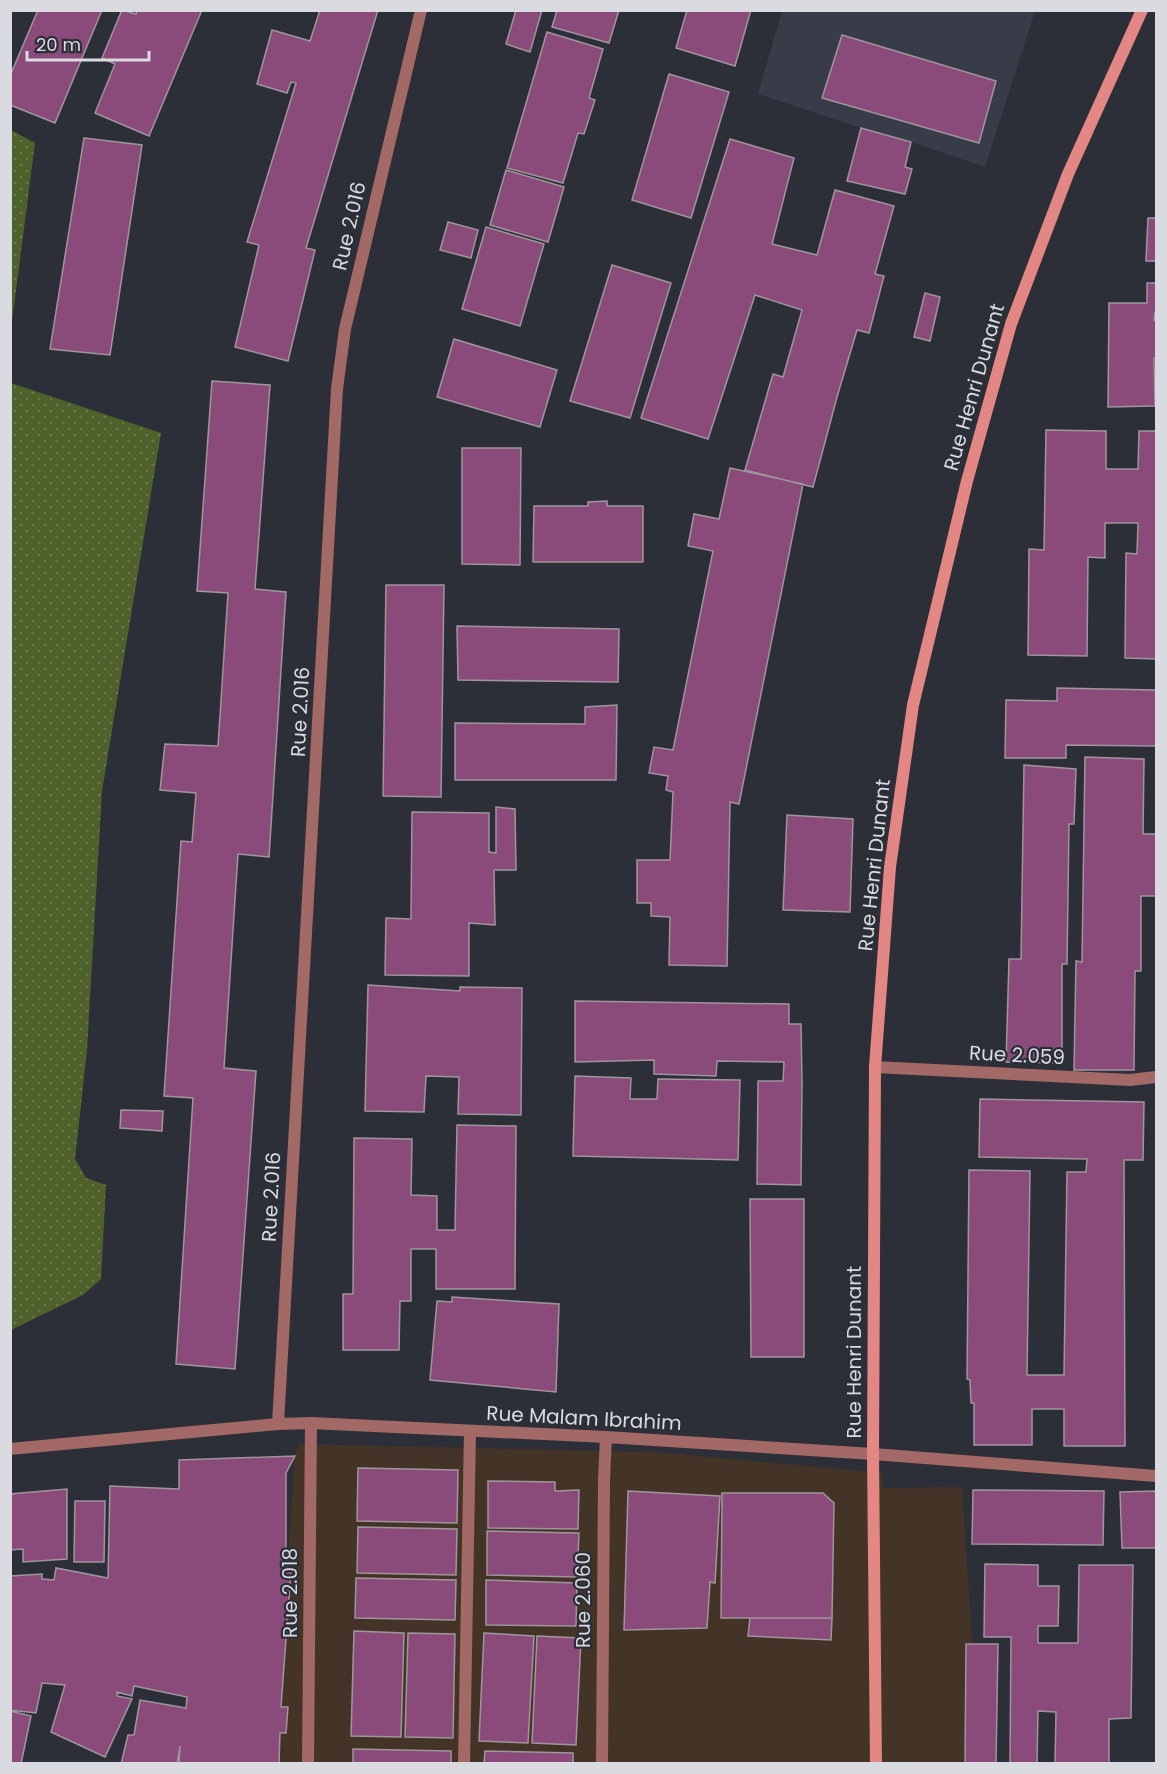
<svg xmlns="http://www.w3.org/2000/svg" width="1167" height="1774" viewBox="0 0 1167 1774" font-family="Poppins,sans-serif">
  <defs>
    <pattern id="grass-dots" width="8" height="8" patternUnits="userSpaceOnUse" patternTransform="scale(1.5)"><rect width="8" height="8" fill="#4f612b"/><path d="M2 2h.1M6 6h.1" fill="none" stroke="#687749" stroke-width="1.8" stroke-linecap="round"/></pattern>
  </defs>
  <rect width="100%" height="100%" fill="#2d2f38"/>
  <path fill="#433427" d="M299,1444l357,8 226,21v15l80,-1 10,152 1,124 -699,1 21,-308z"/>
  <path fill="#383b48" d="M782,11h253l-50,156 -74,-25 -50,-14 -103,-34z"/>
  <path fill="url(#grass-dots)" d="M11,130l24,13 -24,186z
    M11,383l150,50 -59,358 -15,259 -12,109 11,19 20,7 -5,94 -18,16 -72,35z"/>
  <path fill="#8b4b7a" stroke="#9f959c" stroke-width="1.5" d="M38,10h64l-47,113 -45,-18v-29z
    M122,10l14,4 1,-4h65l-53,126 -54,-23 20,-49 -13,-6z
    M320,10h58l-72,238 9,2 -27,111 -53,-14 24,-102 -12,-3 49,-159 -5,-1 -4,11 -30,-9 15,-54 38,11z
    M516,10h26l-12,42 -24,-8z
    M557,10h62l-10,33 -57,-16z
    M687,10h64l-16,56 -59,-18z
    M547,32l56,17 -14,49 6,2 -11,34 -6,-1 -15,50 -56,-15z
    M842,35l154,46 -17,62 -157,-45z
    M669,74l60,18 -38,126 -59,-18z
    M861,128l50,14 -6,25 7,2 -7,25 -58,-13z
    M84,138l58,7 -32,210 -60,-6z
    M730,139l64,19 -22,86 45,11 18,-65 59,16 -19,68 9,2 -15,57 -12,-3 -20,67 -24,90 -68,-17 28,-96 10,3 19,-67 -47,-15 -47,144 -67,-21z
    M506,170l58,17 -16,55 -58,-17z
    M1148,218h8v43h-10z
    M448,222l30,8 -7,28 -31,-8z
    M486,227l58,17 -24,82 -58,-17z
    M612,265l59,18 -41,135 -60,-17z
    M1147,283h9v29h-1l-1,8h2v38h-2l1,48 -47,1 1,-104h38z
    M925,293l15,4 -10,44 -16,-4z
    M454,339l103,31 -17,57 -103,-30z
    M212,381l58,4 -15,204 31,3 -17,265 -31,-3 -14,214 32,3 -21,298 -59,-5 17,-266 -29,-2 17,-255 11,1 4,-49 -36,-3 5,-46 53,2 10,-153 -31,-2z
    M1046,430l60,1v38h32l1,-38h17v228l-31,-1 1,-105 11,1 1,-31h-33v35l-17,-1 -1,99 -59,-1 1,-106 15,1z
    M462,448h59l-1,117 -58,-1z
    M730,468l73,16 -64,320 -9,-2 -3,164 -58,-1 1,-48 -19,-1v-13h-14v-43h33l3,-68 -7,-2 2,-14 -19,-3 5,-26 19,3 40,-199 -25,-5 6,-32 25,5z
    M607,501v5h36v56h-110l1,-56h54v-4z
    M386,585h58l-3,212 -58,-1z
    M457,626l162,3 -1,53 -160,-2z
    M1057,688l99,2v56l-90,-1v13h-61l1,-58 51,1z
    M617,705l-1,75h-161v-57l130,1v-17z
    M1085,757l59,2 -1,75h13v62h-15v75h-6l-1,99h-60l2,-109 6,1z
    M1024,765l52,4 -2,55h-5l-2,140h-5v99l-56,-1 3,-103h12z
    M496,807l19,2 1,61h-22l1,55 -26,-2v53l-84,-1 1,-57 25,1 1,-107 77,1v39l7,1z
    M787,815l66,4 -3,93 -67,-2z
    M368,985l92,6v-4l62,1 -1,127 -63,-1 1,-37 -33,-1 -2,36 -59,-1z
    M575,1001l214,3v20h12l1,58 -1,103 -44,-1 1,-103h25l1,-19 -67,-1 -1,15 -62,-2v-14l-79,2z
    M575,1076l56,2 -1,21h27l1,-20 82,1 -2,80 -165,-4z
    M980,1099l164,3 -1,58h-19l1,286h-61v-37h-32v36h-58v-42h-3l-1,-23 -3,-1 2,-209 61,1 -3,204h37l3,-203h19l1,-13 -108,-2z
    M121,1110l42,1 -1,20 -42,-3z
    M457,1125l59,1 -1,163h-79v-40h-25v52h-11l-1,49h-56v-56h10l1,-156 58,1 -1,56 26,1v34h18z
    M750,1199h54v158h-53z
    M452,1297l107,7 -3,88 -126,-12 7,-79 15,1z
    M295,1456l-9,17v79l6,5 -11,150h7l-2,26h-6l-1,31h-100l1,-18 -3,18h-56l7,-29h6l6,-35 46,8 1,-11 -53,-11 -2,10 -15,-4v4l15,3 -27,58 -54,-25 14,-47 -23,-2 -6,30 -26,-3v-134l32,-2v5l12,1 2,-12 52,10 2,-92 69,3v-29z
    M358,1468l100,2 -1,53 -100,-2z
    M488,1481l67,1v9l24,-1 -1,39 -90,-1z
    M67,1489v70l-44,3v-13l-13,1v-56z
    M973,1490l131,1 -1,54 -131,-1z
    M628,1491l92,5 -5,87 -5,-1 -3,46 -83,2z
    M1156,1491v57h-34l-2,-56z
    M722,1493h101l11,10 -2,115h-111z
    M75,1501h30l-1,61h-30z
    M358,1527l99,2 -1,46 -99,-2z
    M487,1531l92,2 -2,44 -90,-2z
    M985,1564l53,1v21h21l-1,40h-20v17h40l1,-78h54l-2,153 -22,1v45h-54l1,-52 -18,-1 -1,53h-27l1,-127h-27z
    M356,1578l100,2 -1,40 -100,-2z
    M486,1580l91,3 -1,43 -90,-1z
    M750,1618h82l-1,22 -83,-4z
    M354,1631l50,2 -3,104 -50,-1z
    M408,1633l47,1 -2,104 -48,-1z
    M484,1633l50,3 -6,107 -49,-2z
    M537,1636l44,2 -5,107 -44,-2z
    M966,1644h32l-2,120h-31z
    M10,1711l21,5 -10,48h-11z
    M353,1749l98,2v13h-98z
    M485,1751l88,2v11h-89z"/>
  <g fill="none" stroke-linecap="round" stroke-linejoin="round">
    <path stroke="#a36966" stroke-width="12" d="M875,1067l255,13 26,-3
      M278,1424l59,-1035 8,-60 76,-319
      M308,1764l3,-341
      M464,1764l6,-333
      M602,1764l2,-284 2,-43"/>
    <path stroke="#a36966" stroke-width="12" d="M10,1449l268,-25 33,-1 295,14 267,17 283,22"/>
    <path stroke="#e38784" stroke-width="12" d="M876,1764l-3,-310 2,-387 15,-200 23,-162 54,-224 44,-157 57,-150 74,-164"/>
  </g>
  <g text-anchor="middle" stroke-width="4.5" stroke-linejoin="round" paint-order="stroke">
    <g font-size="20" fill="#dadbe1" stroke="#2d2f38">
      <text transform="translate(349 226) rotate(-77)" y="7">Rue 2.016</text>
      <text transform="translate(974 387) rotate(-74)" y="7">Rue Henri Dunant</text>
      <text transform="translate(300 712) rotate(-87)" y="7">Rue 2.016</text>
      <text transform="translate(874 865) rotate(-84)" y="7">Rue Henri Dunant</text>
      <text transform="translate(1017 1055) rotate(3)" y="7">Rue 2.059</text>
      <text transform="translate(271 1197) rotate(-87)" y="7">Rue 2.016</text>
      <text transform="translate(854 1352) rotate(-90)" y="7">Rue Henri Dunant</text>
      <text transform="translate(584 1418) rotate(3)" y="7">Rue Malam Ibrahim</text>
      <text transform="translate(290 1593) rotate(-90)" y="7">Rue 2.018</text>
      <text transform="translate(583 1600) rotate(-90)" y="7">Rue 2.060</text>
    </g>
  </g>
  <rect width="1167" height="1774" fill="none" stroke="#dadbe1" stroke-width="24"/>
  <path d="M27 51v9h122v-9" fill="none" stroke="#dadbe1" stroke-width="3"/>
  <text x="36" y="51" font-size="18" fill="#dadbe1" stroke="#2d2f38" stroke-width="4.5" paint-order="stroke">20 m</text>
</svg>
